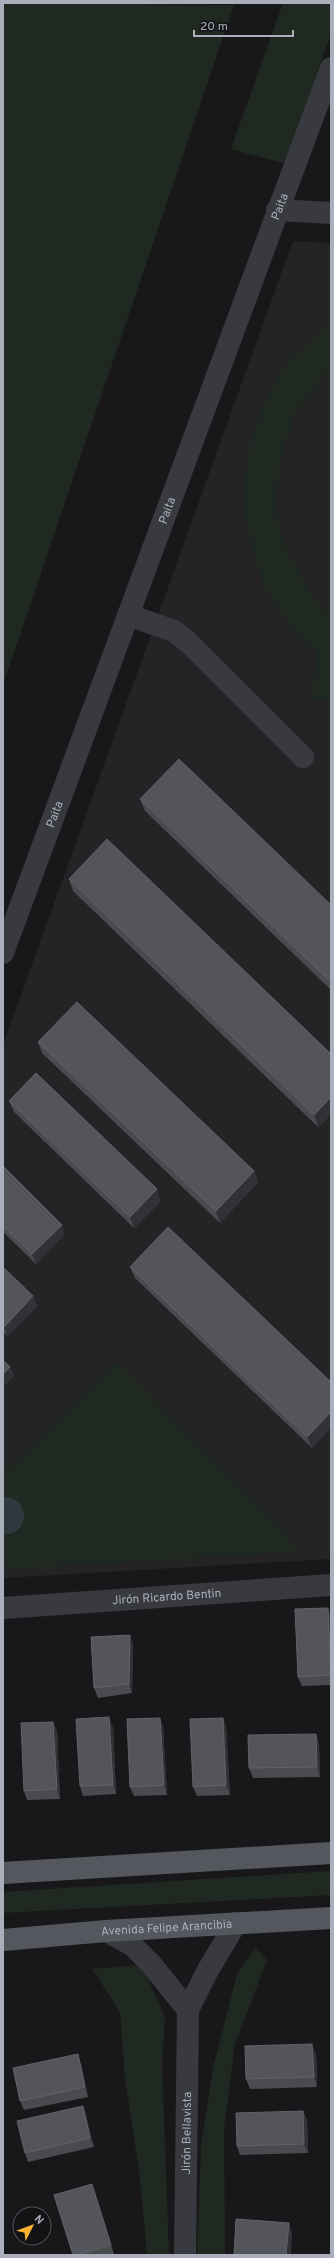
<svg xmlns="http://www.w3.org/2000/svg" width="334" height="2258" viewBox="0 0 334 2258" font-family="Overpass,sans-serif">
  <rect width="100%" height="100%" fill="#18181a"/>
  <path fill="#242427" d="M293,241l38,2v1316l-328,19v-533z"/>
  <path fill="#202921" d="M3,3l231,2 -231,680z
    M283,3h48v30l-44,128 -4,2 -52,-14z
    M331,321v45l-35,47 -16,47 -4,48 11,43 23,39 21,28v81h-19l4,-47 -26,-26 -26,-38 -12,-38 -8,-39 1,-37 6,-36 15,-38 20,-37z
    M118,1362l184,190 -293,17 -6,-6v-89z
    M331,1871v24l-328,18v-21z
    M255,1948l12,12 -32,84 -11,85 1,126h-28l4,-109 12,-78 24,-94z
    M142,1965l23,53 -3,45 7,192h-22l-7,-78 -15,-99 -5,-66 -28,-43z"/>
  <path fill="#2d383f" d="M3,1497c29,-1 27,40 0,37z"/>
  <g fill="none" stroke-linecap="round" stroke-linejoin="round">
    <g stroke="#393a40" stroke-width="22">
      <path d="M277,210l54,3"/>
      <path d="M128,615l46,16 14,11 115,115"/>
      <path id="s1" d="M3,953l328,-885"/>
      <path id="s2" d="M3,1608l328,-23"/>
      <path d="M106,1931l26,14 19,19 37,46"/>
      <path id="s3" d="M185,2255l3,-245 20,-40 28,-47"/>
    </g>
    <g stroke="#55575f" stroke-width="22">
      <path d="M3,1873l328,-20"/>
      <path id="s4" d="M3,1940l103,-9 225,-13"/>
    </g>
  </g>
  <path fill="#494b4f" d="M140,799l191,106v85l-186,-179z
    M69,879l262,175v60l-13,13 -245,-236z
    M38,1042l216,129 4,11 -38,41 -178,-170z
    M9,1101l152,100 -27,27 -120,-116z
    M3,1166l62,68 -29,30 -33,-32z
    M3,1267l30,29 4,10 -30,30 -4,-4z
    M130,1267l201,115 -19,66 -177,-170z
    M331,1617v68l-29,1 -4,-9z
    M133,1644l-1,49 -34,5 -4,-10z
    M160,1718l3,9 4,68 -33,1 -4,-9z
    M223,1718l3,9 4,68 -33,1 -4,-9z
    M53,1722l4,9 3,68 -33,1 -3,-9z
    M113,1727l3,67 -33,2 -3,-10z
    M316,1734l3,9 1,34 -67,1 -4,-10z
    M316,2054l1,33 -67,2 -4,-10z
    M81,2064l7,33 -64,13 -4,-9z
    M303,2111l4,9 1,33 -68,2 -3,-9z
    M86,2116l8,31 -66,15 -3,-9z
    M95,2193l19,61 -2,1h-39z"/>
  <path fill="#313235" d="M331,1097v17l-13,13 -4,-12z
    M254,1171l4,11 -38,41 -4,-12z
    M157,1189l4,12 -27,27 -4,-11z
    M62,1225l3,9 -29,30 -4,-10z
    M33,1296l4,10 -30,30 -3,-9z
    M10,1367l4,9 -11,11v-13z
    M331,1412v16l-19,20 -5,-11z
    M328,1608l3,9v51z
    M130,1635l3,9 -1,49 -3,-9z
    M109,1717l4,10 3,67 -3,-9z
    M160,1718l3,9 4,68 -3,-10z
    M223,1718l3,9 4,68 -4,-10z
    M53,1722l4,9 3,68 -3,-10z
    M316,1734l3,9 1,34 -3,-10z
    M312,2044l4,10 1,33 -3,-10z
    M78,2054l3,10 7,33 -3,-10z
    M83,2106l3,10 8,31 -4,-9z
    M303,2111l4,9 1,33 -4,-9z
    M92,2184l3,9 19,61 -3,-9z
    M289,2223l3,9 -1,23h-5z"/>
  <path fill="#54555b" stroke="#61636a" d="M179,759l152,146v77l-191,-183z
    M107,839l224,215v43l-17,18 -245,-236z
    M77,1002l177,169 -38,40 -178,-169z
    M36,1073l121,116 -27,28 -121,-116z
    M3,1166l59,59 -30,29 -29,-28z
    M168,1227l163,155v30l-24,25 -177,-170z
    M3,1267l30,29 -29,31 -1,-1z
    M3,1360l7,7 -7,7z
    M328,1608l3,67 -33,2 -3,-68z
    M130,1635l-1,49 -35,4 -3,-51z
    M109,1717l4,68 -33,1 -4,-67z
    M160,1718l4,67 -34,2 -3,-68z
    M223,1718l3,67 -33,2 -3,-68z
    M53,1722l4,67 -33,2 -3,-68z
    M316,1734l1,33 -68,1 -1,-33z
    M312,2044l2,33 -68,2 -1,-33z
    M78,2054l7,33 -65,14 -7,-33z
    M83,2106l7,32 -65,15 -8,-32z
    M303,2111l1,33 -67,2 -1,-33z
    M92,2184l19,61 -34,10h-4l-19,-60z
    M236,2219l53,4 -3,32h-52z"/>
  <g text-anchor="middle" stroke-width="3" stroke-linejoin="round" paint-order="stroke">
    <g font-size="12" fill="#aaafbb" stroke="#131315">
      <text dy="4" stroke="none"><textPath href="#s1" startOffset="796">Paita</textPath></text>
      <text dy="4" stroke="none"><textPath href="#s1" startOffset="472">Paita</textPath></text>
      <text dy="4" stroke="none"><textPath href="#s1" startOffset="148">Paita</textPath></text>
      <text dy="4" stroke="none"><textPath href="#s2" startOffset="164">Jirón Ricardo Bentin</textPath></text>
      <text dy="4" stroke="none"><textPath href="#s4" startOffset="164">Avenida Felipe Arancibia</textPath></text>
      <text dy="4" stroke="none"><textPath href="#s3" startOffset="122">Jirón Bellavista</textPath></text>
    </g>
  </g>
  <rect width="334" height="2258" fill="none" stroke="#aaafbb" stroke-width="8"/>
  <g transform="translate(32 2226) rotate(48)"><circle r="19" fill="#131315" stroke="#4f5157"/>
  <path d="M0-3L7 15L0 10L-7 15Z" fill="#fbb22f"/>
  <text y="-6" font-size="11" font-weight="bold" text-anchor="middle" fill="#aaafbb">N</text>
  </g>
  <path d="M194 30v6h99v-6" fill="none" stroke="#aaafbb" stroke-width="2"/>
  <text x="200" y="30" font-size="12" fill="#aaafbb" stroke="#131315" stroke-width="3" paint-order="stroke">20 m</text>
</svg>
